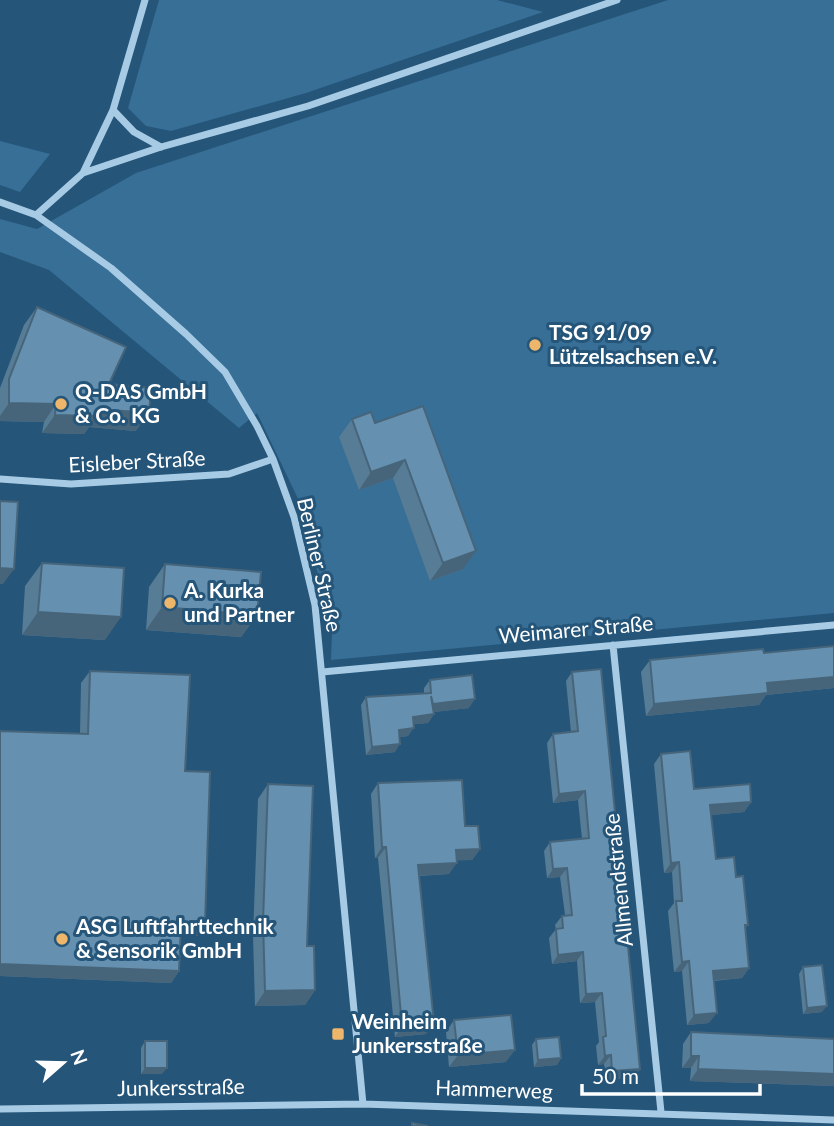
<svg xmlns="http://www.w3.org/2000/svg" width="834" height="1126" viewBox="0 0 834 1126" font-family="Lato,sans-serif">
  <rect width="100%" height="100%" fill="#255579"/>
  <path fill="#386f96" d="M159,0h338l46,12 -237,81 -135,38 -25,-5 -18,-18z
    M668,0h166v613l-503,47 1,-28 -31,-127 -44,-92 -18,15 -190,-158 -49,-18v-33l37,10 99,-56z
    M0,141l50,13 -30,38 -20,-7z"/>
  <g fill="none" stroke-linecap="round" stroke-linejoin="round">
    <path stroke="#a7cbe4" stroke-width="7" d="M113,110l21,22 27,15
      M83,173l78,-26 147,-41 309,-106
      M0,202l36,13 75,53 75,66 39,38 32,54 16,33 21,58 21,88 48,499
      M36,215l47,-42 30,-63 32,-110
      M0,479l71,5 158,-10 44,-15
      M613,645l48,467
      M322,672l512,-47
      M0,1109l363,-5 471,16"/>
  </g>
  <path fill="#577c96" d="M37,307l72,77 27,47 -47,-4 -5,7 -42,-1 2,-11 -44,-1v-33l24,-63z
    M423,406l40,163 -33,12 -37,-103 -34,12 -20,-53 13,-18 23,4z
    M42,563l63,77 -83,-5 3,-49z
    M165,564l92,51 -16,22 -95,-7 3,-43z
    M834,646v42l-68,7 -7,10 -113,11 -5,-44 9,-12 114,-7z
    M90,671l95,100 20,153 -8,12 -16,-1 -2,36 -8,12 -171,-7v-245l80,3 1,-51z
    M572,672l68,397 -6,9 -28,2 -2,-16 -6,1 -2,-19 3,-4 -4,-40 -15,1 -3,-42 -25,3 -3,-26 7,-9 -1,-4 7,-9 3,-1 -5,-38 -13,1 -3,-27 6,-9 32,-3 -4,-39 -25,3 -6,-60 6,-9 18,-2 -5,-51z
    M430,680l39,28 -36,4 1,2 -6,9 -14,1 -6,12 -8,1 -5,15 -29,3 -5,-50 5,-8 58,-4v-5z
    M661,754l33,35 57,13 -7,10 -33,3 5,44 20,18 12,48 -3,3 4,40 -7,10 -28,3 -5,42 -22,2 -5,-54 -8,1 -6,-61 6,-8 -2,-31 -8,1 -10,-109z
    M378,783l87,43 15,23 -8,11h-16l-7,14 -30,2 7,158 -31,3 -17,-179h-3l-4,-64z
    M268,784l47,206 -10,15 -50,1 -2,-70 5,-137z
    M803,967l19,45 -19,2 -4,-40z
    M454,1020l52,42 -57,5 -3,-35z
    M691,1032l143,7v47l-144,-5 1,-13h-9l1,-24z
    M536,1039l25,19 -4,7 -23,2 -2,-22z
    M145,1041l17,33h-21v-26z"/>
  <path fill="#47657a" d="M9,403l47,1 -12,18 -44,-1v-5z
    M98,409l51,4 -13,18 -47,-4 -5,7 -42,-1 13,-18z
    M405,460l-12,18 -34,12 12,-18z
    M476,551l-13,18 -33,12 13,-18z
    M0,568l14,1 -11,15h-3z
    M162,607l95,8 -16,22 -95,-7z
    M38,612l83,5 -16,23 -83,-5z
    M834,677v11l-68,7 -7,10 -113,11 8,-12 113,-21z
    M475,699l-6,9 -42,5 6,-9z
    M434,714l-6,9 -21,2 6,-8z
    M414,728l-6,8 -15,2 6,-8z
    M400,744l-5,8 -29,3 6,-8z
    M585,791l-7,9 -25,3 6,-9z
    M751,802l-7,10 -41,4 7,-11z
    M382,847h4l-8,11h-3z
    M480,849l-8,11 -24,1 8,-11z
    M679,862l-7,10 -8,1 7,-10z
    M457,863l-8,11 -38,2 7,-11z
    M567,868l-7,9 -13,1 6,-9z
    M181,923l24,1 -8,12 -24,-1z
    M583,952l-6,9 -25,3 6,-9z
    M689,961l-7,10 -8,1 8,-10z
    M0,964l179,7 -8,12 -171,-7z
    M749,968l-7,10 -36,3 7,-10z
    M315,990l-10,15 -50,1 10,-15z
    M602,993l-7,9 -15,1 6,-9z
    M827,1006l-5,6 -19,2 4,-6z
    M717,1013l-8,10 -22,2 7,-10z
    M434,1023l-8,11 -31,3 7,-11z
    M515,1050l-9,12 -57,5 9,-12z
    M611,1055l-7,9 -6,1 7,-9z
    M691,1056h8l-8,12h-9z
    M561,1058l-4,7 -23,2 4,-7z
    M145,1068h22l-5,6h-21z
    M640,1069l-6,9 -28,2 6,-9z
    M698,1069l136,5v12l-144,-5z"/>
  <path fill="#6590af" stroke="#47657a" stroke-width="2" d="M37,307l89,40 -17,37 42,4 -2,25 -51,-4 -2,7 -41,-1 1,-11 -47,-1v-24z
    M423,406l53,145 -33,12 -38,-103 -34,12 -19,-53 19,-7 4,11z
    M0,501l18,1 -4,67 -14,-1z
    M42,563l82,5 -3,49 -83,-5z
    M165,564l96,8 -4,43 -95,-8z
    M834,646v31l-67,6 1,10 -114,11 -4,-44 113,-11 1,4z
    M601,669l39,400 -28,2 -1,-16 -6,1 -2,-19 3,-1 -4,-43 -16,1 -3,-42 -25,3 -2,-26 7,-1 -1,-12 10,-1 -5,-47 -14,1 -3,-27 39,-4 -4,-47 -26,3 -6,-60 25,-3 -6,-59z
    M90,671l100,4 -5,96 25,1 -5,152 -24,-1 -2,48 -179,-7v-233l88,3z
    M472,675l3,24 -42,5 -2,-8 3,18 -21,3 1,11 -15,2 1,14 -28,3 -6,-50 65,-4 -1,-13z
    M690,751l4,38 56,-5 1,18 -41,3 6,54 18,-2 2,20 7,-1 5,49h-3l4,43 -36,3 4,42 -23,2 -5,-54 -7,1 -6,-61h6l-3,-39 -8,1 -10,-109z
    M462,780l3,46h13l2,23 -24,1 1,13 -39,2 16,158 -32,3 -16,-179h-4l-4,-64z
    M268,784l45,2 -6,160h7l1,44 -50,1 -2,-70z
    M822,965l5,41 -20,2 -4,-41z
    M511,1015l4,35 -57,5 -4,-35z
    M691,1032l143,7v35l-136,-5 1,-13h-8z
    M559,1037l2,21 -23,2 -2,-21z
    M145,1041h22v27h-22z
    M412,1123l16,3h-16z"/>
  <g fill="#edb66b" stroke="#255579" stroke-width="2.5">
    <circle cx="535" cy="345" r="7"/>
    <circle cx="61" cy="404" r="7"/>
    <circle cx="170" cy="603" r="7"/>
    <circle cx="62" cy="939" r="7"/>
    <rect x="331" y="1027" width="14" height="14" rx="3.5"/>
  </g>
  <g text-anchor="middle" stroke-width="6" stroke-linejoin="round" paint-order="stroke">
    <g font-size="21" font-weight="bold" fill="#fff" stroke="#255579" text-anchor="start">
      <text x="549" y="340">TSG 91/09<tspan x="549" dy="24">Lützelsachsen e.V.</tspan></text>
      <text x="75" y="399">Q-DAS GmbH<tspan x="75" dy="24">&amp; Co. KG</tspan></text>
      <text x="184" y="598">A. Kurka<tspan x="184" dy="24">und Partner</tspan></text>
      <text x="76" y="934">ASG Luftfahrttechnik<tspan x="76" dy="24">&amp; Sensorik GmbH</tspan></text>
      <text x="352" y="1029">Weinheim<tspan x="352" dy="24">Junkersstraße</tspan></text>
    </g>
    <g font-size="21" fill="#fff" stroke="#255579">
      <text transform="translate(137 462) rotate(-3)" y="7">Eisleber Straße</text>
      <text transform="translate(319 565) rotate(77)" y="7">Berliner Straße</text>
      <text transform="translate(576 630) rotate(-5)" y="7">Weimarer Straße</text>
      <text transform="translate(619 880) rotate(-96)" y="7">Allmendstraße</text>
      <text transform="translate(181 1088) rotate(-1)" y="7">Junkersstraße</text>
      <text transform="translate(494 1090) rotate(2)" y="7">Hammerweg</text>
    </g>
  </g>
  <g transform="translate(63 1063) rotate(70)" stroke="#255579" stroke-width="5" paint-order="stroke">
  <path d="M0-5L12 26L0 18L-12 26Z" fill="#ffffff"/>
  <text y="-10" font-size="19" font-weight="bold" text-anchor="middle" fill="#ffffff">N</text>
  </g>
  <path d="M582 1084v10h178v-10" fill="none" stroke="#ffffff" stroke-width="3.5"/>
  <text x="592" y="1084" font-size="21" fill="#ffffff" stroke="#255579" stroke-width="5" paint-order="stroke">50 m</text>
</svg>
